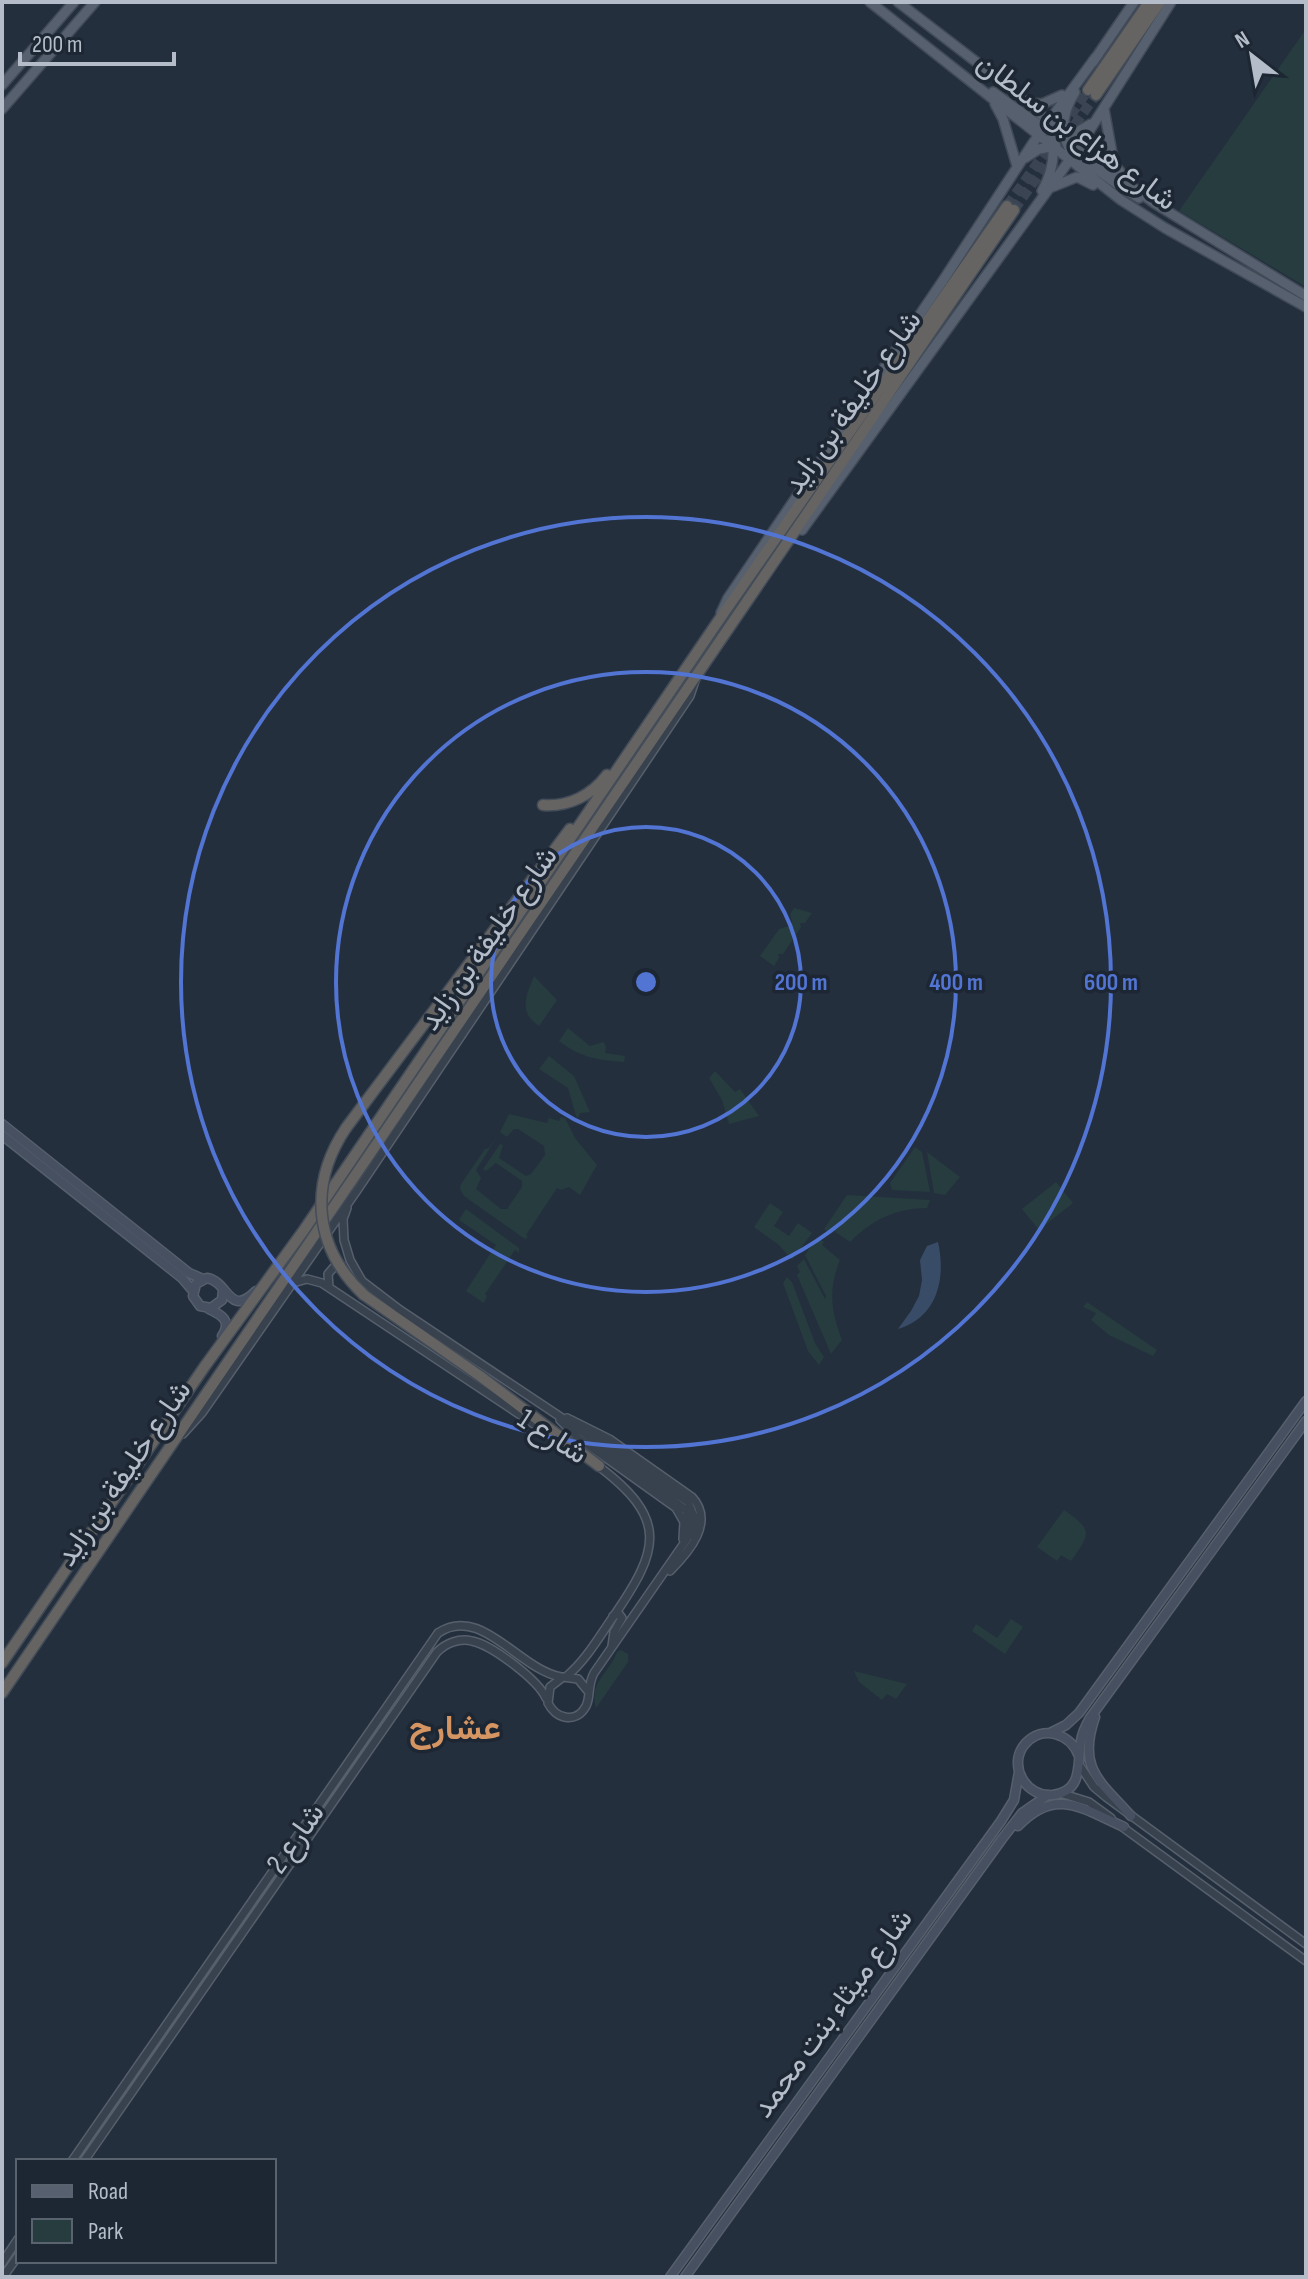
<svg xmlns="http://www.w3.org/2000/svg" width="1308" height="2279" viewBox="0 0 1308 2279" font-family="'Sofia Sans Condensed',Vazirmatn,sans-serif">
  <rect width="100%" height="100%" fill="#242f3e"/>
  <path fill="#263c3f" d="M1306,29v258l-127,-76z
    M794,908l18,5 -7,10h-5l1,4 -18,27h-5l1,4 -5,8 -14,-10 19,-27 10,-3 3,-4 -2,-8z
    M534,976l23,24 -18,26c-21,-14 -13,-30 -5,-50z
    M568,1028l22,18 13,-4 3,4 -1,7 20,3 -1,6c-26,-2 -43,-4 -65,-21z
    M549,1056l25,20 16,36 -10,1 -3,6 -9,-31 -29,-19z
    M715,1071l20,21 5,-3 19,27 -30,8 -7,-24 -13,-22z
    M509,1114l38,9 2,-5 10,3 2,-4 4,1 10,20 22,27 -17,30 -11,-8 -8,3 -4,-2 -31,47 2,2 -3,2 -61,-43 -4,-7 1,-5 24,-35 4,-1 8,-11 -21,33 5,8 -5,11 25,20h6l15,-22v-6l-26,-18 -10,8 -3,-2 17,-25 3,1 -4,13 27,18 5,-2 14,-19 -1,-9 -26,-17h-4l-7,8 -7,-5z
    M915,1147l7,5 8,40 -38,-2 -2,-7z
    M927,1152l33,25 -15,18 -11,-2z
    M1056,1182l17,21 -34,27 -17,-21z
    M847,1195l83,5 -3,8c-31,0 -55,12 -77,34l-16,-11 -3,3 -7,-5z
    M770,1203l13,9 -9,14 15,10 9,-13 14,10 -20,27 -13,-15 -25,-18z
    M466,1209l53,39v5l-4,-3 -30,44 2,2 -3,7 -18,-12 30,-46 -37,-25z
    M817,1237l7,5 -2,3 18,15c-12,30 -9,51 2,80l-11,14 -34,-79 3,-3 -3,-6 7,-7 21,40 1,-3 -21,-41z
    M787,1277l5,5 23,61 9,14 -5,8 -11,-14 -25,-68z
    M1087,1302l70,48 -4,6 -44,-21 -18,-15 5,-7 -13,-6z
    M1064,1510c29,20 27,23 7,51l-10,-6 -4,6 -20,-14z
    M1011,1619l12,8 -18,27 -33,-23 4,-7 21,14z
    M621,1650l7,4v8l-32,46c-7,-27 13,-34 21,-56z
    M854,1671l53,13 -11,15 -9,-5 -5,6 -23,-18z"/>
  <path fill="#394c67" d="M938,1242c8,36 0,75 -40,87l13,-18 8,-15 3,-16 -2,-20 7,-14z"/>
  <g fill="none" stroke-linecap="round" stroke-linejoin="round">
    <path stroke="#3a4453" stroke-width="10" stroke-dasharray="10 5" stroke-linecap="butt" d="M1062,128l26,-38
      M1066,137l30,-42
      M1007,206l46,-65
      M1014,210l40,-57"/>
    <g stroke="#565f6c" stroke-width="10">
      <path id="tertiary" d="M347,1208l-4,11 1,21 6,20 12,21 38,29 174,116 112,84 4,12 -3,17 -93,134c-7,13 -3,23 -8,33 -10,19 -31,12 -38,-3l2,-16 13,-10 15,2 9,11
        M293,1283l14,-4 15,4 224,149
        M329,1287l-1,-13 6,-7 7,-1
        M567,1418l44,22 81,57c23,25 -3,55 -22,74
        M560,1420l18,18 98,70 8,14 -1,17
        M587,1432l101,70 8,19 -3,15
        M183,1434l19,-21 156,-224 332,-493 6,-18
        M612,1646l2,-14 8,-14 -3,-4 -6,2
        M567,1676c19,-16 32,-39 46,-59 47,-68 56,-98 -16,-152
        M1080,1766l14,21 12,10 200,147
        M1060,1793l29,9 22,16
        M1121,1826l185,135
        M72,2161l366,-528c43,-29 80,36 123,44
        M84,2161l353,-509c9,-9 22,-14 35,-11 20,4 66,39 74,57
        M2,2263l16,-24
        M3,2277l15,-21"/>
    </g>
    <g stroke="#565f6c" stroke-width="11">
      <path id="secondary" d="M2,1124l187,149 14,6
        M2,1135l180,143 11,13
        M223,1290l-1,10 -11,8 -11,-2 -7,-10 3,-12 11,-6c22,4 22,40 49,13
        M209,1309c13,6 23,12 13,27
        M1095,1717c-18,52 5,64 36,99
        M1052,1732l14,-7 13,-12 227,-312
        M1079,1756c-8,-22 -36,-32 -54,-12 -18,21 1,54 28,51 31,-4 24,-32 28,-54 1,-8 5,-16 9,-23l216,-297
        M1018,1826c38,-40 65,-17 106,1
        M670,2277l331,-456 13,-21 5,-28
        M685,2277l317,-438 20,-26 26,-18"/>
    </g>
    <g stroke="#414a57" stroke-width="12">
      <path id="primary" d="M870,2l251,198 44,28 141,79
        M898,2l94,72 96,80 66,49 152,93
        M1093,62l41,-60
        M2,85l72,-83
        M993,92l53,38
        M1075,92c-15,24 -15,44 0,67
        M1028,103l14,1 20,-9
        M995,104l8,15 14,47
        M2,109l93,-107
        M1104,109l10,55 8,10
        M1060,134l19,-3 12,-7
        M1073,152l48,35 18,11
        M1025,158l14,-9 17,-3
        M1052,187l25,-10 16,8
        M1042,191c13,-22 14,-46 6,-70
        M802,530l277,-383 92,-145
        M721,613l7,-15 216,-319 89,-136 63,-86"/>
    </g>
    <g stroke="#434c59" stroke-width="13">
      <path id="trunk" d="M1088,90l61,-88
        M1096,95l64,-93
        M543,805c26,2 49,-10 64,-30
        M346,1128l224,-299
        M364,1295l116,81 119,90
        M2,1663l203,-297 99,-136 415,-610 288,-414
        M2,1693l1012,-1483"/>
    </g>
    <use href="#tertiary" stroke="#38414e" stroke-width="7"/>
    <use href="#secondary" stroke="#465061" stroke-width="8"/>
    <use href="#primary" stroke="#56606e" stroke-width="9"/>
    <use href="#trunk" stroke="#656462" stroke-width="10"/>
    <g stroke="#434c59" stroke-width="13" stroke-linecap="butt">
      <path id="trunk-bridge" d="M346,1128c-38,57 -32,120 18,167"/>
    </g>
    <use href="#trunk-bridge" stroke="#656462" stroke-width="10"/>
  </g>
  <g fill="none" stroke="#5274d3" stroke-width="4">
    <circle cx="646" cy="982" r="155"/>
    <circle cx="646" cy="982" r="310"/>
    <circle cx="646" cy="982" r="465"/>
  </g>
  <g text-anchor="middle" stroke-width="7" stroke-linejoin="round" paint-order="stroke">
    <g font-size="30" fill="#b4bcc9" stroke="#1d2633">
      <text transform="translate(1077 131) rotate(37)" y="10">شارع هزاع بن سلطان</text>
      <text transform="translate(852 402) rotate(-55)" y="10">شارع خليفة بن زايد</text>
      <text transform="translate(488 938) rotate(-55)" y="10">شارع خليفة بن زايد</text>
      <text transform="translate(553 1436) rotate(33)" y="10">شارع 1</text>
      <text transform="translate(123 1473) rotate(-56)" y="10">شارع خليفة بن زايد</text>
      <text transform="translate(295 1838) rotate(-55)" y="10">شارع 2</text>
      <text transform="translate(832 2013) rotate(-54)" y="10">شارع ميثاء بنت محمد</text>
    </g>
    <g font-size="34" font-weight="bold" fill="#d59563" stroke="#1d2633">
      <text x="455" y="1739">عشارج</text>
    </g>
  </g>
  <circle cx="646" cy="982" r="12" fill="#5274d3" stroke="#1d2633" stroke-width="4"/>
  <g font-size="24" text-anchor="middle" font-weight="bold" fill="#5274d3" stroke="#1d2633" stroke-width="7" stroke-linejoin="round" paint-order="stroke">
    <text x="801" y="990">200 m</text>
    <text x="956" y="990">400 m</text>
    <text x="1111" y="990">600 m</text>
  </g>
  <rect width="1308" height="2279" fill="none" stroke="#b4bcc9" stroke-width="8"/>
  <rect x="16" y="2159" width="260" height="104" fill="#1d2633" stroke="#59626f" stroke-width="2"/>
  <rect x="32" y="2185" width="40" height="12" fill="#56606e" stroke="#59626f" stroke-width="2"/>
  <text x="88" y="2199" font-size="24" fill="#b4bcc9">Road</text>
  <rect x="32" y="2219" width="40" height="24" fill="#263c3f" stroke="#59626f" stroke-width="2"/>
  <text x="88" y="2239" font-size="24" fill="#b4bcc9">Park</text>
  <g transform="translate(1252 56) rotate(329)" stroke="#1d2633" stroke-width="6" paint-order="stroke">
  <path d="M0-6L14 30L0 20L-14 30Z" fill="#b4bcc9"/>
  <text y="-12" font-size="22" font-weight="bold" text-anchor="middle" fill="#b4bcc9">N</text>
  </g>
  <path d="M20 52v12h154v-12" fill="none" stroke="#b4bcc9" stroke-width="4"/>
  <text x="32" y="52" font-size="24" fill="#b4bcc9" stroke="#1d2633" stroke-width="6" paint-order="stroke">200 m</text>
</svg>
